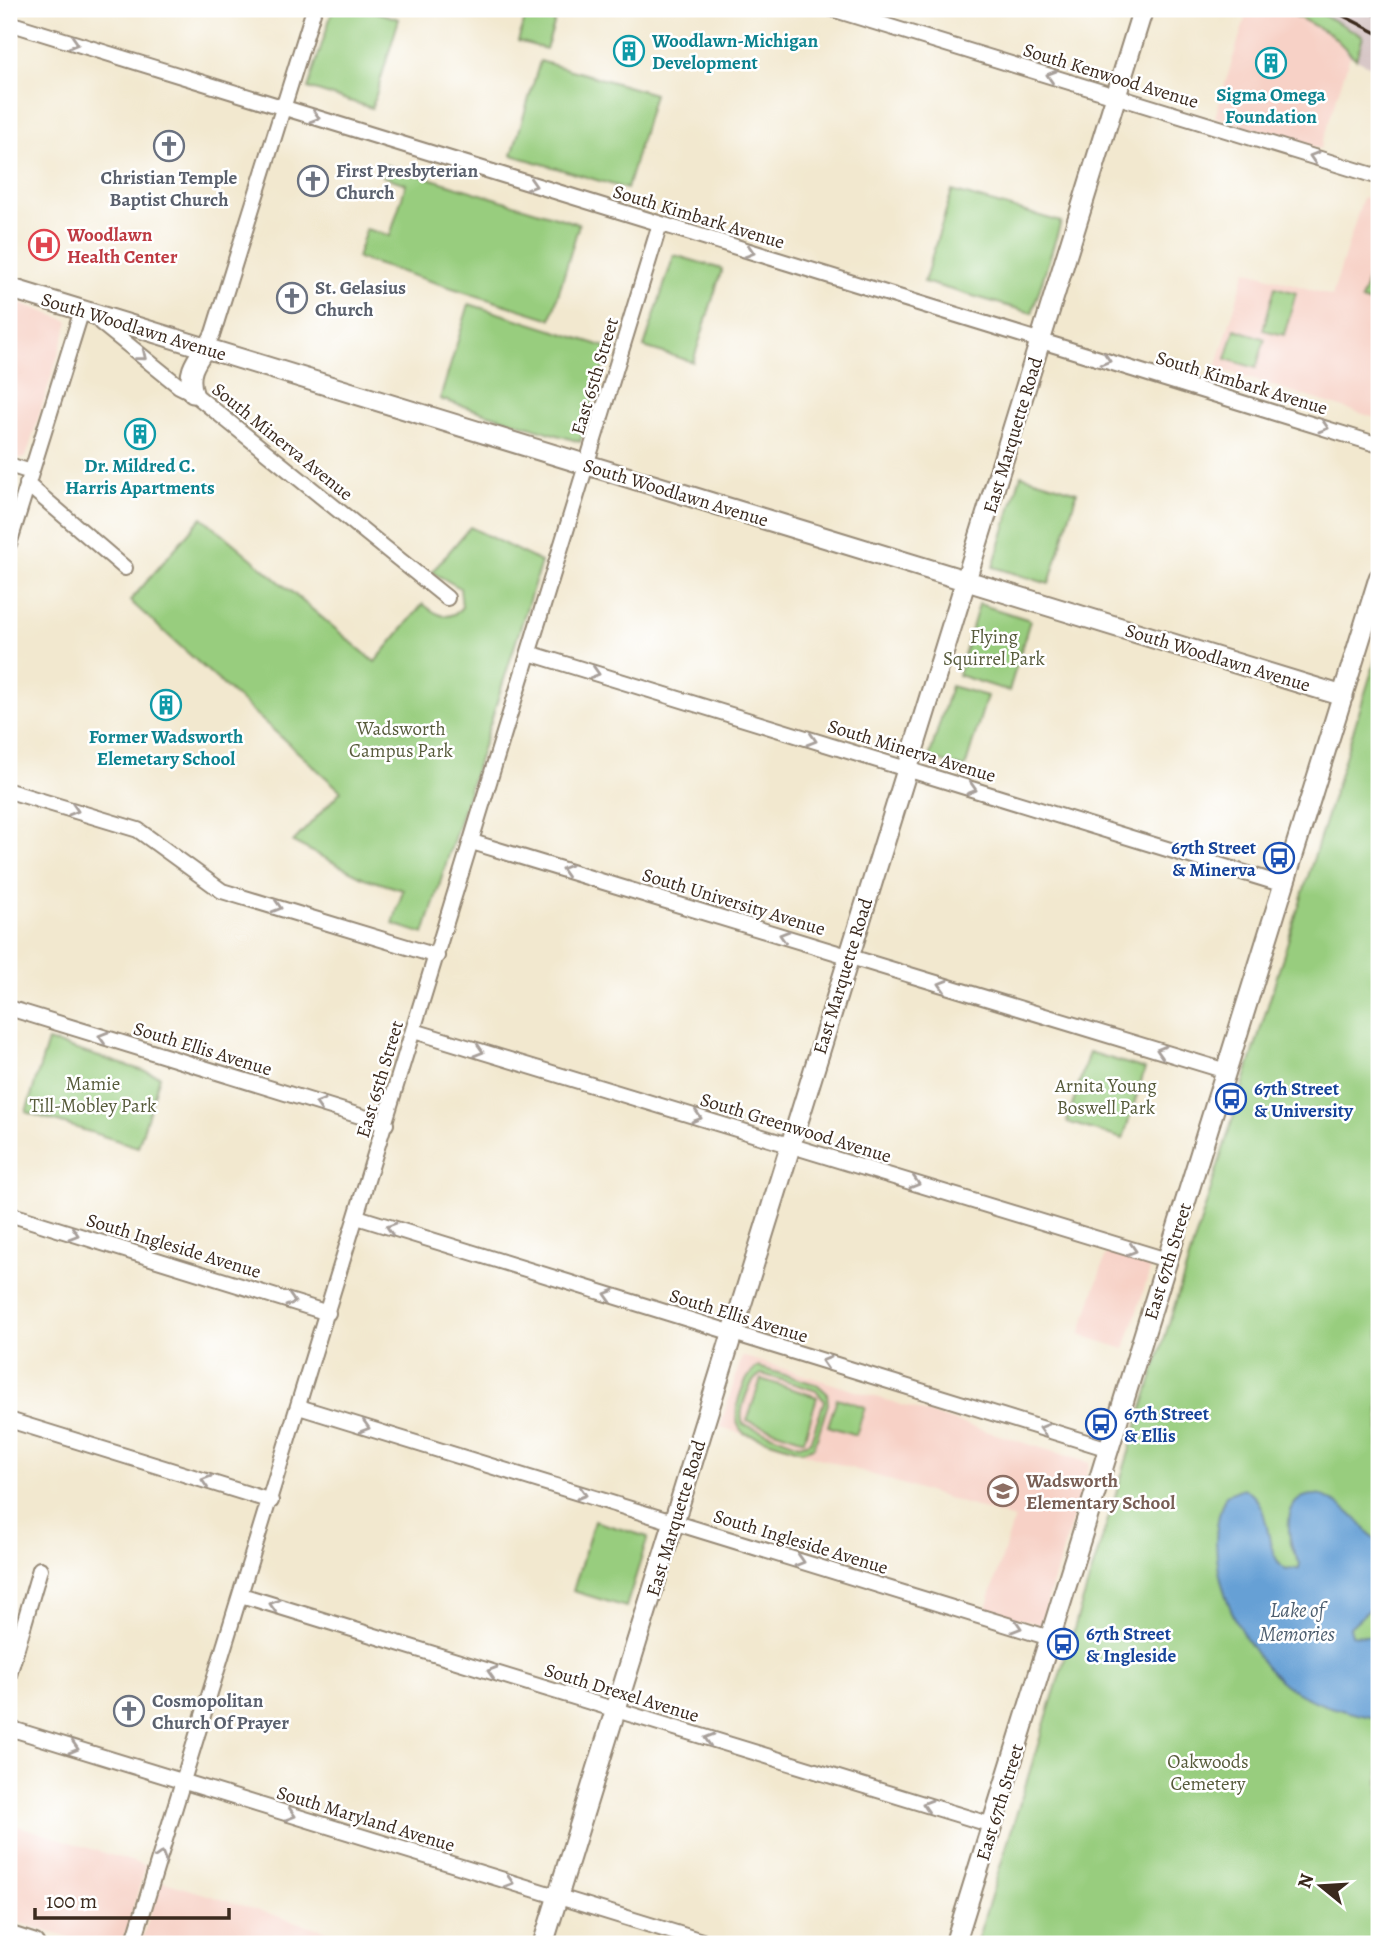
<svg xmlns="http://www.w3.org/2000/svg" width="1388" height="1953" viewBox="0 0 1388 1953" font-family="Alegreya,serif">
  <rect width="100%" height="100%" fill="#fff"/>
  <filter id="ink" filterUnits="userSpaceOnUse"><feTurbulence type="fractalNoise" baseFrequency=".0143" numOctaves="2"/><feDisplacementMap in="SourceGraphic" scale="14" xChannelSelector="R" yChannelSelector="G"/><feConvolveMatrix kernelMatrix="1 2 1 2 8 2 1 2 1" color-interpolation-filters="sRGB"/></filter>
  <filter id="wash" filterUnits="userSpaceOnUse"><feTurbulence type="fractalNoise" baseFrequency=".00686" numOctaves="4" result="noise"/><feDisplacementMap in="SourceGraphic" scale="28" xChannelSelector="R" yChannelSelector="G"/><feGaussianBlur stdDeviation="1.57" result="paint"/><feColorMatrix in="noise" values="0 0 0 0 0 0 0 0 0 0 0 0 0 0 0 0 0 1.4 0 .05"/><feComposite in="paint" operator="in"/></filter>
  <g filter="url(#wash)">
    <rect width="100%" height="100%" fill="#f2e8cf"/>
    <path fill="#f7d1c6" d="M1248,9h35l49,26 18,21 -30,93 -105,-32z
      M1363,197l16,5v217l-163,-51 30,-98 86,26z
      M9,299l60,22 -43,136 -4,2 -13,-4z
      M1107,1251l45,13 -27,85 -45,-14z
      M742,1356l348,107 -50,162 -54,-16 28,-90 -294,-92z
      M9,1823l137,43 -24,78h-34l-79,-24z
      M161,1881l209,63h-230z"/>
    <path fill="#d2bfbf" d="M1283,9h96v61l-29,-14 -18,-21z"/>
    <path fill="#98cd7e" stroke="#6a7c4e" stroke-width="2" fill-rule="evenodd" d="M333,9h33l33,10 -27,89 -64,-20z
      M528,9h31l-13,40 -28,-8z
      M1283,9h29l51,27 -7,23 -24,-24z
      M540,61l114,33 -27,95 -115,-34z
      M386,165l193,59 -28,95 -194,-61 9,-29 24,7 16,-52 -24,-8z
      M952,191l109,31 -29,91 -108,-31z
      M1379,241v65l-18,-6z
      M674,255l48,14 -29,93 -49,-15z
      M1275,287l21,6 -12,42 -21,-5z
      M469,304l140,44 -29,94 -140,-43z
      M1235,329l30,10 -9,29 -30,-9z
      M1021,475l56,17 -28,92 -56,-17z
      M202,517l173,145 48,-58c14,11 25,19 39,3l-2,-19 -28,-16 38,-45 71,35 -117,372 -31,-10 10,-34 -39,-12 -71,-36 48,-51 -211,-190z
      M979,604l51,16 -21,71 -51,-16z
      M1379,648v1296h-403z
      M951,686l36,10 -22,72 -36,-10z
      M48,1041l112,35 -22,71 -112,-35z
      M1089,1052l56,17 -22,70 -56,-17z
      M758,1367l60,18 9,8 1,11 -14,43 -12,4 -58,-18c-17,-12 -2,-57 14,-66zM762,1374l55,17 7,10 -14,41 -11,3 -56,-21c-5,-12 6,-45 19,-50z
      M761,1379l56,18 -13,43 -57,-19z
      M837,1398l28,9 -9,28 -28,-9z
      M594,1521l54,16 -22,70 -53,-16z"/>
    <path fill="#66a0d5" stroke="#50657a" stroke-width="2" d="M1243,1488c33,17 17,59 42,82l14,-2 1,-5c-14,-18 -21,-70 16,-68 24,2 48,33 63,49v67l-10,-1 -19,17 2,8 27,2v82c-32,-7 -68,-14 -95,-35 -48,-39 -87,-130 -58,-189z"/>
  </g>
  <g filter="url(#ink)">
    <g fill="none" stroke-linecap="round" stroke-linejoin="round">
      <g stroke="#968976" stroke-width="18">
        <path id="street" d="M832,9l547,168
          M9,23l1370,422
          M95,314l6,9 78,63 14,7 254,205
          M205,348l8,-15 101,-324
          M9,465l22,7
          M27,484l98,84
          M9,544l73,-234
          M529,653l755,232
          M9,791l129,39 84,61 215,65
          M472,842l754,229
          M9,1008l377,116
          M414,1031l753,229
          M9,1214l319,99
          M357,1217l752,232
          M299,1407l751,231
          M9,1420l262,81
          M241,1595l751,230
          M9,1675l31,-106
          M9,1728l703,216
          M133,1944l527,-1720"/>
      </g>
      <g stroke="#968976" stroke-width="23">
        <path id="secondary" d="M9,288l1334,408
          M193,393c-6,-19 1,-29 12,-45
          M9,1936l25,8
          M543,1944l600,-1935
          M955,1944l424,-1366"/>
      </g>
      <use href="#street" stroke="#fff" stroke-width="14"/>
      <use href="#secondary" stroke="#fff" stroke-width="19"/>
      <path stroke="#3b2a1e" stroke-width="3.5" d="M1330,9l49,25
        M1364,9l15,8"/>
    </g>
    <defs><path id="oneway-chevron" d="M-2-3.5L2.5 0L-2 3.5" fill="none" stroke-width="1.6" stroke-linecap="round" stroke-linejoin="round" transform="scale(1.75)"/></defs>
    <g stroke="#a79f9a">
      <use href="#oneway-chevron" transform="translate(74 43) rotate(17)"/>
      <use href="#oneway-chevron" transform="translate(1051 76) rotate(-163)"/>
      <use href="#oneway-chevron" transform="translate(315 117) rotate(17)"/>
      <use href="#oneway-chevron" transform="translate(1314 157) rotate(-163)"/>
      <use href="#oneway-chevron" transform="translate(532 185) rotate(17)"/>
      <use href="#oneway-chevron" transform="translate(750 252) rotate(17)"/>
      <use href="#oneway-chevron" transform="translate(142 356) rotate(39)"/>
      <use href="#oneway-chevron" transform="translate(1106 360) rotate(17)"/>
      <use href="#oneway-chevron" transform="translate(1324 427) rotate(17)"/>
      <use href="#oneway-chevron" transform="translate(595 673) rotate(17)"/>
      <use href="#oneway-chevron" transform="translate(812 740) rotate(17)"/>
      <use href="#oneway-chevron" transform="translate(972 789) rotate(17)"/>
      <use href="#oneway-chevron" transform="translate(74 810) rotate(17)"/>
      <use href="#oneway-chevron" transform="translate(566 870) rotate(-163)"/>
      <use href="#oneway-chevron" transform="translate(277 907) rotate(17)"/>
      <use href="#oneway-chevron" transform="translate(784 936) rotate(-163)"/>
      <use href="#oneway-chevron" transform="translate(943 985) rotate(-163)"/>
      <use href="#oneway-chevron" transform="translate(103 1037) rotate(-163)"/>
      <use href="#oneway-chevron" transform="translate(479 1051) rotate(17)"/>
      <use href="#oneway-chevron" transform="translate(1161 1051) rotate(-163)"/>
      <use href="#oneway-chevron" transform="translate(320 1104) rotate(-163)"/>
      <use href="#oneway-chevron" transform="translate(697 1117) rotate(17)"/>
      <use href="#oneway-chevron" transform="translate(915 1183) rotate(17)"/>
      <use href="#oneway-chevron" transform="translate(391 1228) rotate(-163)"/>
      <use href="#oneway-chevron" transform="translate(74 1234) rotate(17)"/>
      <use href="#oneway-chevron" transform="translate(1132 1250) rotate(17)"/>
      <use href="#oneway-chevron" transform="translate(609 1295) rotate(-163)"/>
      <use href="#oneway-chevron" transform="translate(291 1301) rotate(17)"/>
      <use href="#oneway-chevron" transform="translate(826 1362) rotate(-163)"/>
      <use href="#oneway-chevron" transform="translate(365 1427) rotate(17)"/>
      <use href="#oneway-chevron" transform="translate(1044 1429) rotate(-163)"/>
      <use href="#oneway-chevron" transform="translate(206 1481) rotate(-163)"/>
      <use href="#oneway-chevron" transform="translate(582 1494) rotate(17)"/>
      <use href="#oneway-chevron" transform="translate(800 1561) rotate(17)"/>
      <use href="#oneway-chevron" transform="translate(274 1605) rotate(-163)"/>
      <use href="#oneway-chevron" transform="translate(1017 1627) rotate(17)"/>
      <use href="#oneway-chevron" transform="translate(492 1672) rotate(-163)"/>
      <use href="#oneway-chevron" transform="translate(709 1739) rotate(-163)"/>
      <use href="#oneway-chevron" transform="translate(74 1748) rotate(17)"/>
      <use href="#oneway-chevron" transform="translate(927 1805) rotate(-163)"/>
      <use href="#oneway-chevron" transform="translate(291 1815) rotate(17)"/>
      <use href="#oneway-chevron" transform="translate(161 1856) rotate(-73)"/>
      <use href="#oneway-chevron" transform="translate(509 1882) rotate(17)"/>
    </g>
  </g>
  <defs>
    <g id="building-ring" transform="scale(1.575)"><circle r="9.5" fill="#fff" stroke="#0f9aa8" stroke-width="1.5"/><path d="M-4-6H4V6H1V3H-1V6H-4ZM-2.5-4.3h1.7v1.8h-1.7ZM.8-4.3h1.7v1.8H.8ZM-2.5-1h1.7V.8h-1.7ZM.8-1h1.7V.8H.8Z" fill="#0f9aa8"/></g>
    <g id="church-ring" transform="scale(1.575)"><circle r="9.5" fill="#fff" stroke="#6b7280" stroke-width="1.5"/><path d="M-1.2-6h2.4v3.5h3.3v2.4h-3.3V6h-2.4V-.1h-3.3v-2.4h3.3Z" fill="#6b7280"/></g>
    <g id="hospital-ring" transform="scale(1.575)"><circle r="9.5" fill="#fff" stroke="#e0444e" stroke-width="1.5"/><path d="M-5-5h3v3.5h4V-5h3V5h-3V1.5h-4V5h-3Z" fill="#e0444e"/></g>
    <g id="bus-ring" transform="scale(1.575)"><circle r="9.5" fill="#fff" stroke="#1a4fb4" stroke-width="1.5"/><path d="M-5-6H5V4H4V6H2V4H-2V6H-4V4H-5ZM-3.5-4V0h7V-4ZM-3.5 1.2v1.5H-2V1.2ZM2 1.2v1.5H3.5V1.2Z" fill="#1a4fb4"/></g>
    <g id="school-ring" transform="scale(1.575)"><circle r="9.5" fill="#fff" stroke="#8d6e63" stroke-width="1.5"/><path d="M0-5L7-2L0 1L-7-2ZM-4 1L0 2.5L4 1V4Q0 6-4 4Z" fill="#8d6e63"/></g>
  </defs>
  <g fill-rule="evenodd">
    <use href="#building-ring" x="629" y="51"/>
    <use href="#building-ring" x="1271" y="63"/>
    <use href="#church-ring" x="169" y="146"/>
    <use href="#church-ring" x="313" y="181"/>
    <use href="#hospital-ring" x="44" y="245"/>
    <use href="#church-ring" x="292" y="298"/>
    <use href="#building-ring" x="140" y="434"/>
    <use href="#building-ring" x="166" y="705"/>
    <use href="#bus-ring" x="1279" y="858"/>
    <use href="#bus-ring" x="1231" y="1099"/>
    <use href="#bus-ring" x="1101" y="1424"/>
    <use href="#school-ring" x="1003" y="1491"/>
    <use href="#bus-ring" x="1063" y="1644"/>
    <use href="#church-ring" x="129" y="1711"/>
  </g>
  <g text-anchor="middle" stroke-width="5" stroke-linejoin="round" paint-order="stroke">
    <g font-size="19" font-weight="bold" fill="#0d838f" stroke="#fff">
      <text x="652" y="47" text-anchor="start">Woodlawn-Michigan<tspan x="652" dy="22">Development</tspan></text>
      <text x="1271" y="101">Sigma Omega<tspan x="1271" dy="22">Foundation</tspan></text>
      <text x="140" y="472">Dr. Mildred C.<tspan x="140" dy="22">Harris Apartments</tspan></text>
      <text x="166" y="743">Former Wadsworth<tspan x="166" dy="22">Elemetary School</tspan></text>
    </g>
    <g font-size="19" fill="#3b2a1e" stroke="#fff">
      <text transform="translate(1111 75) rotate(17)" y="7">South Kenwood Avenue</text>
      <text transform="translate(699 216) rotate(17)" y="7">South Kimbark Avenue</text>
      <text transform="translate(134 326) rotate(17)" y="7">South Woodlawn Avenue</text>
      <text transform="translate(594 376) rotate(-73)" y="7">East 65th Street</text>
      <text transform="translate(1242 382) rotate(17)" y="7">South Kimbark Avenue</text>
      <text transform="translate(1012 435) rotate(-73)" y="7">East Marquette Road</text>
      <text transform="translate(283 441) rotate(39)" y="7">South Minerva Avenue</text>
      <text transform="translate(676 492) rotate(17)" y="7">South Woodlawn Avenue</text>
      <text transform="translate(1218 657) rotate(17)" y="7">South Woodlawn Avenue</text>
      <text transform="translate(912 750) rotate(17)" y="7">South Minerva Avenue</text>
      <text transform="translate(734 901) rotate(17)" y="7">South University Avenue</text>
      <text transform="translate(842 976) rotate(-73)" y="7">East Marquette Road</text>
      <text transform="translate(203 1048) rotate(17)" y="7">South Ellis Avenue</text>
      <text transform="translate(379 1079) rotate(-73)" y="7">East 65th Street</text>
      <text transform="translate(796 1127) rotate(17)" y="7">South Greenwood Avenue</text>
      <text transform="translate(174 1245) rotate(17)" y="7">South Ingleside Avenue</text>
      <text transform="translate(1167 1261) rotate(-73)" y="7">East 67th Street</text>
      <text transform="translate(739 1315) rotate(17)" y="7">South Ellis Avenue</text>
      <text transform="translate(675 1518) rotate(-73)" y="7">East Marquette Road</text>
      <text transform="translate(801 1541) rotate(17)" y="7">South Ingleside Avenue</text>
      <text transform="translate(622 1692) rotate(17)" y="7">South Drexel Avenue</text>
      <text transform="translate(999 1802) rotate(-73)" y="7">East 67th Street</text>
      <text transform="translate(366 1818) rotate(17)" y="7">South Maryland Avenue</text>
    </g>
    <g font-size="19" font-weight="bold" fill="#5b616d" stroke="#fff" text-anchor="start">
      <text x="336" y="177">First Presbyterian<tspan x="336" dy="22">Church</tspan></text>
      <text x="169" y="184" text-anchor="middle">Christian Temple<tspan x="169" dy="22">Baptist Church</tspan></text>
      <text x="315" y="294">St. Gelasius<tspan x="315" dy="22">Church</tspan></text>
      <text x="152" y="1707">Cosmopolitan<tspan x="152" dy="22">Church Of Prayer</tspan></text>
    </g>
    <g font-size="19" font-weight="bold" fill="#be3a42" stroke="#fff" text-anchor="start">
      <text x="67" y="241">Woodlawn<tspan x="67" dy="22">Health Center</tspan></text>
    </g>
    <g font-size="19" fill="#575b3b" stroke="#fff">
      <text x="994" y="643">Flying<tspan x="994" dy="22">Squirrel Park</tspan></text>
      <text x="401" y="735">Wadsworth<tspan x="401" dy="22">Campus Park</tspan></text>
      <text x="93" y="1090">Mamie<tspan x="93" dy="22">Till-Mobley Park</tspan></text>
      <text x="1106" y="1092">Arnita Young<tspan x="1106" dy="22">Boswell Park</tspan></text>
      <text x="1208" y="1768">Oakwoods<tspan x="1208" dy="22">Cemetery</tspan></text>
    </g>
    <g font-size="19" font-weight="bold" fill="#164399" stroke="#fff" text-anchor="start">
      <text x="1256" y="854" text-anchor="end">67th Street<tspan x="1256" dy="22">&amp; Minerva</tspan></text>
      <text x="1254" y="1095">67th Street<tspan x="1254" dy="22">&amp; University</tspan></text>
      <text x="1124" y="1420">67th Street<tspan x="1124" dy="22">&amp; Ellis</tspan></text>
      <text x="1086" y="1640">67th Street<tspan x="1086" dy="22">&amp; Ingleside</tspan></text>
    </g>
    <g font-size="19" font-weight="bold" fill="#785e54" stroke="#fff" text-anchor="start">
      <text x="1026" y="1487">Wadsworth<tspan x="1026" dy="22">Elementary School</tspan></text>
    </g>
    <g font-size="21" font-style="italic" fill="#4e5f70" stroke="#fff">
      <text x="1297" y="1617">Lake of<tspan x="1297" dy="24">Memories</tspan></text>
    </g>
  </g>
  <rect width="1388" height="1953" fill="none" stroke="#fff" stroke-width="35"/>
  <g transform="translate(1321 1886) rotate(288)" stroke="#ffffff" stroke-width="5" paint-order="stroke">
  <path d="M0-5L12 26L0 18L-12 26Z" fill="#3b2a1e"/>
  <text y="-10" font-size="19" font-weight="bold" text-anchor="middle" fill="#3b2a1e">N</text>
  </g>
  <path d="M35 1908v10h194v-10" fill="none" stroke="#3b2a1e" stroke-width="3.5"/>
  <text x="46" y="1908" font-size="21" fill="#3b2a1e" stroke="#ffffff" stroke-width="5" paint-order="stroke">100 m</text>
</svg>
